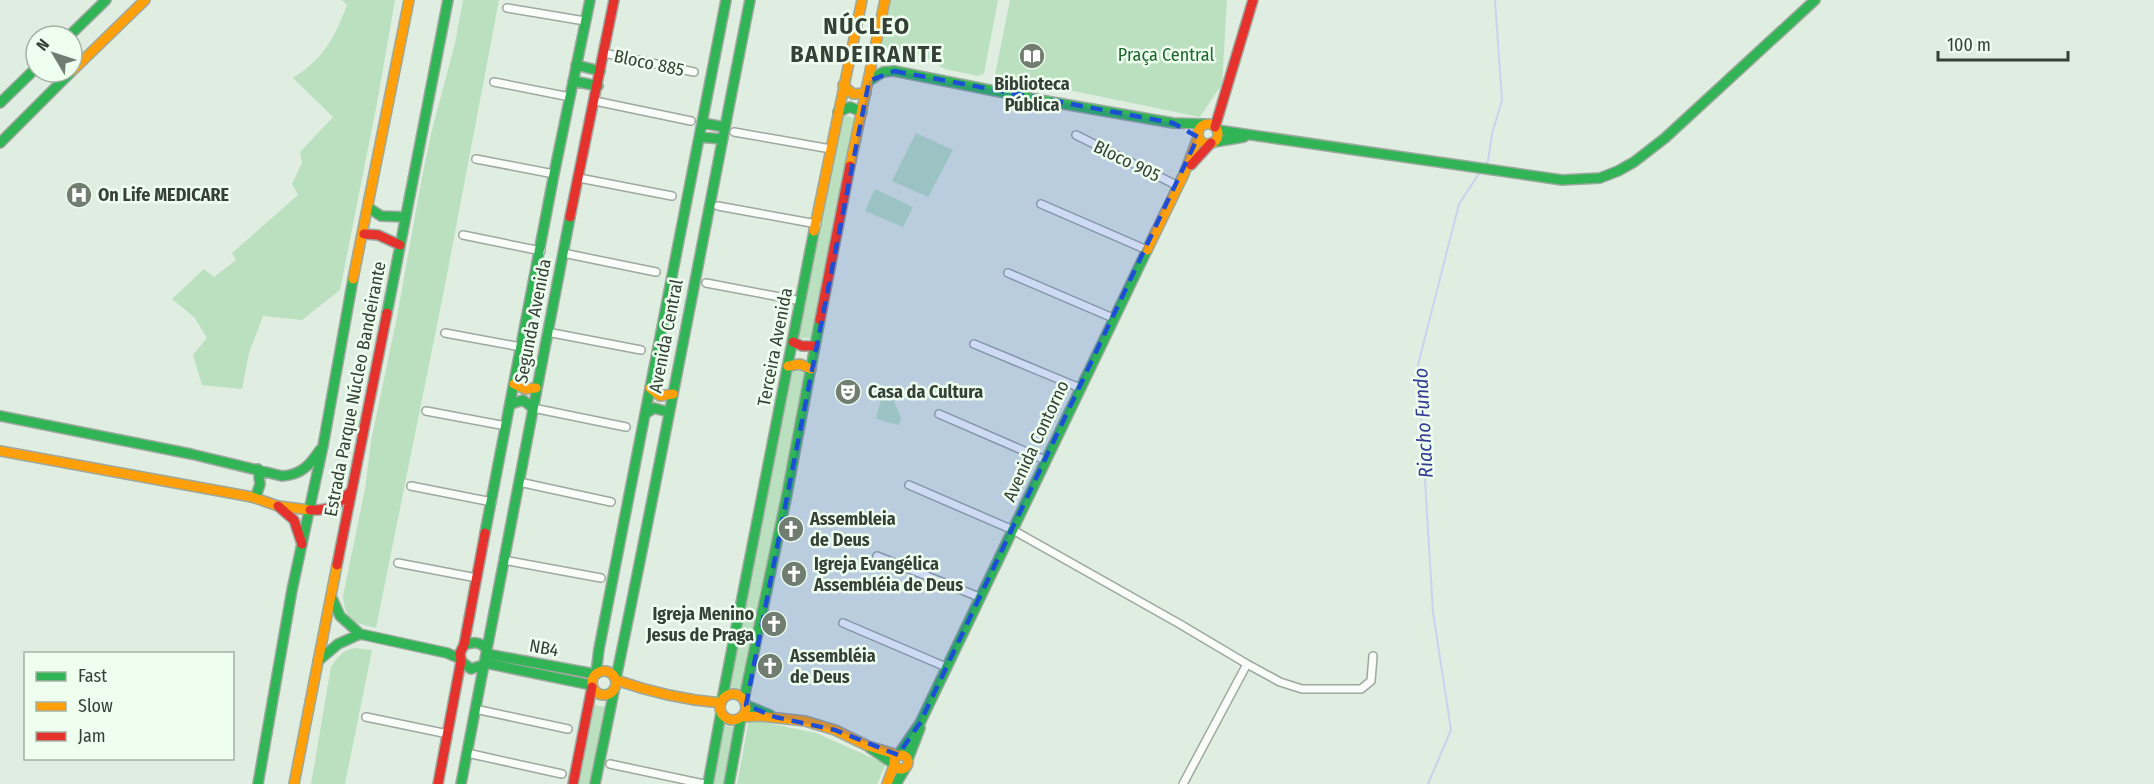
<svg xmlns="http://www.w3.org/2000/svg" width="2154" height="784" viewBox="0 0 2154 784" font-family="'Fira Sans Condensed',sans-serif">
  <rect width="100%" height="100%" fill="#e0ede1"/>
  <path fill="#bbe0bf" d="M342,0h53l-18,103 -37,187 -38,30 -39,-4 -14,37 -7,36 -40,-4 -9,-30 14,-17 -13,-21 -22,-18 32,-30 10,8 22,-17 -4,-7 66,-58 -6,-11 10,-21 -2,-11 33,-35 -40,-39c31,-20 41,-39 54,-73z
    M463,0h36l-53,280 -70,348c-23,-5 -31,-8 -33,-32l22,-107 6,-48 26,-124 25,-140 9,-43 24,-91z
    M888,0h110l-14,73 -6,3 -33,-7 -25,-15 -20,-4 -2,10c-9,0 -15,-1 -20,-8z
    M1010,0h217l-5,84 -22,33 -205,-42z
    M841,114l13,4 -40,221 -16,-1z
    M916,133l37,17 -25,47 -36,-16z
    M875,189l38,18 -10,20 -38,-16z
    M790,367l16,4 -65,323 -14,-3z
    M882,393l11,6 8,19 -2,7 -23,-6z
    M354,648l18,2 -27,134h-34l20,-117c6,-10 11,-16 23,-19z
    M590,704l15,3 -15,77h-15z
    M749,719l67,14 70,31 -9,20h-140z
    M719,724l17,4 -11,56h-18z"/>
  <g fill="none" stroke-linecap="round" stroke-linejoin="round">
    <path stroke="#c8d3f0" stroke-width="2" d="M1485,165l3,-4 4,-27 10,-34 -7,-100
      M1428,784l23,-54 -18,-118 -15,-247 41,-161 21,-32"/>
    <g stroke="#9da89e" stroke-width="10">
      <path id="street" d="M507,8l78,13
        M604,53l90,19
        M494,82l76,15
        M595,101l96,20
        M734,132l97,17
        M1076,135l102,51
        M476,159l78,15
        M579,178l93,18
        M1041,204l106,46
        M718,206l99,18
        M463,235l78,16
        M563,253l93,19
        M1008,273l105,45
        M706,283l95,18
        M547,332l94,18
        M445,333l76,14
        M974,344l106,44
        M533,408l93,19
        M426,411l80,15
        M939,414l106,46
        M519,482l92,20
        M909,485l104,45 165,93 69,41 33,18 22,7h59l10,-8 2,-25
        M411,486l81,16
        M877,556l102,41
        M503,560l98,18
        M398,563l79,15
        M843,623l103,44
        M475,709l93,20
        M366,717l82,17
        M467,753l95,21
        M610,764l94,20
        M1183,784l64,-120"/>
    </g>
    <g stroke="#9da89e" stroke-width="12">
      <path id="fast" d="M69,36l37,-36
        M576,65l24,6
        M573,81l25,5
        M869,81l14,-9 11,-1 146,29 133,23 32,1
        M0,103l36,-35
        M838,112l12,-5 12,5
        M703,123l21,4
        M1217,130l345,50 38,-2 18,-7 16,-9 31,-24 150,-138
        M700,137l21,2
        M1214,142l30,-5
        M0,143l71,-71
        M369,208l12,8 24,1
        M387,313l61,-313
        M511,404l12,-4 10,8
        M645,414l9,-6 14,4
        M0,416l191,38 91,22c19,-1 28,-11 38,-26
        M252,497l4,-1 4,-12 -2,-15
        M485,533l69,-359 36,-174
        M331,596l9,20 20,18
        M464,645c9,-3 16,-4 22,4
        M487,654l108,20
        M318,661l20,-17 22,-10 87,19 14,6
        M461,661l10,8 12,-4
        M485,663l106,22
        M596,673l3,-24 127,-649
        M616,678c47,-225 89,-452 134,-678
        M744,699l42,-200 34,-179
        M722,700l92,-469
        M746,705l24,10
        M870,748l24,16
        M898,755l22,-32 227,-473
        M908,759l12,-31
        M258,784l34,-194 31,-144 30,-167
        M461,784l109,-567
        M595,784l19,-93
        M708,784l13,-71
        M729,784l12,-66
        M896,784l10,-17"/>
    </g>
    <g stroke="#9da89e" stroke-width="12">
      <path id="slow" d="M72,71l73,-71
        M843,85l10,9 13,-1
        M1198 134a10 10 0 1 1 20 0a10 10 0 1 1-20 0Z
        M850,166l35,-166
        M814,231l48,-231
        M1147,250l37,-76 14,-37
        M353,279l56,-279
        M788,366l12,-2 11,5
        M514,384l11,5 11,-1
        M650,388l10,8 13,-2
        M0,451l252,46 26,9 32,4
        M592 683a12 12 0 1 1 24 0a12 12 0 1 1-24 0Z
        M616,680c34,12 69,20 105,23
        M720 707a13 13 0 1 1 26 0a13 13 0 1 1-26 0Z
        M742,717l18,-1 45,5 30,9 33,16 30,9
        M894 762a7 7 0 1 1 14 0a7 7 0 1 1-14 0Z
        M294,784l43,-219
        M887,784l7,-19"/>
    </g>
    <g stroke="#9da89e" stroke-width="12">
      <path id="jam" d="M1215,127l38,-127
        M1191,165l20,-22
        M570,217l44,-217
        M364,234l14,1 22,10
        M820,320l30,-154
        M793,342l9,4h13
        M278,506l16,14 8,24
        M310,510c20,1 28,-5 41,-19
        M337,565l50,-252
        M438,784l23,-123 -1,-8 4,-8 21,-112
        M573,784l19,-97"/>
    </g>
    <use href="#street" stroke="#fafcfa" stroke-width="7"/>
    <use href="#fast" stroke="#30b455" stroke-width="9"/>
    <use href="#slow" stroke="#ff9f0a" stroke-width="9"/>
    <use href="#jam" stroke="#e5322d" stroke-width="9"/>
  </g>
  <path fill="#1d4ed8" fill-opacity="0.2" stroke="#1d4ed8" stroke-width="4.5" stroke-dasharray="12 8" stroke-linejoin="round" d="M894,71l279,52 25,14 -278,586 -22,32 -63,-25 -60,-13 -29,-12 123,-624z"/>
  <defs>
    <g id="library-disc" transform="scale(1.35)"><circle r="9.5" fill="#727d72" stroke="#eefeef"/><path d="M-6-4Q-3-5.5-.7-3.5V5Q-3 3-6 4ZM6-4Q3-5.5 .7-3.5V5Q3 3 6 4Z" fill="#fff"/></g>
    <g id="hospital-disc" transform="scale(1.35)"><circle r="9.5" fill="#727d72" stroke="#eefeef"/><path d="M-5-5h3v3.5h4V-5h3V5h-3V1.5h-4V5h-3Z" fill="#fff"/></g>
    <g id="theatre-disc" transform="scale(1.35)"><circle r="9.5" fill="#727d72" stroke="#eefeef"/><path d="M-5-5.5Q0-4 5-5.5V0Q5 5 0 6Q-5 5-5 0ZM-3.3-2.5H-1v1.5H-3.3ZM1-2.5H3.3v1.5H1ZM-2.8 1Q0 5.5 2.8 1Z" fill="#fff"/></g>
    <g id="church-disc" transform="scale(1.35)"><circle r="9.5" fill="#727d72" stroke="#eefeef"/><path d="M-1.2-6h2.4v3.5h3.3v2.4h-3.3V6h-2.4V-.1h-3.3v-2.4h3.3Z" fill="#fff"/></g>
  </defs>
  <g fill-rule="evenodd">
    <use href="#library-disc" x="1032" y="56"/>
    <use href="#hospital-disc" x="79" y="195"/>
    <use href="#theatre-disc" x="848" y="392"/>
    <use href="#church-disc" x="791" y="529"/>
    <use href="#church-disc" x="794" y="574"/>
    <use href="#church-disc" x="774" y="624"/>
    <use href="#church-disc" x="770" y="666"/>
  </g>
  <g text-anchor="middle" stroke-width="5" stroke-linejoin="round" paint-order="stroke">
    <g font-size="18" fill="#1f672f" stroke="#eefeef">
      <text x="1166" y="61">Praça Central</text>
    </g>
    <g font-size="18" fill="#364037" stroke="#eefeef">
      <text transform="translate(649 63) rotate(12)" y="6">Bloco 885</text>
      <text transform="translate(1127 161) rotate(26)" y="6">Bloco 905</text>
      <text transform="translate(533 321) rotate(-79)" y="6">Segunda Avenida</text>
      <text transform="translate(666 336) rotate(-79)" y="6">Avenida Central</text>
      <text transform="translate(775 347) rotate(-79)" y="6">Terceira Avenida</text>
      <text transform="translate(355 389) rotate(-79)" y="6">Estrada Parque Núcleo Bandeirante</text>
      <text transform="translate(1036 441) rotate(-65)" y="6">Avenida Contorno</text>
      <text transform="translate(544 648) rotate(10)" y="6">NB4</text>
    </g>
    <g font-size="18" font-weight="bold" fill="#364037" stroke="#eefeef" text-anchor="start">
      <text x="1032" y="90" text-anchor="middle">Biblioteca<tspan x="1032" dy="21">Pública</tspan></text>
      <text x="98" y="201">On Life MEDICARE</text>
      <text x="868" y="398">Casa da Cultura</text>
      <text x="810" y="525">Assembleia<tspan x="810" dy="21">de Deus</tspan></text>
      <text x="814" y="570">Igreja Evangélica<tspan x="814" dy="21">Assembléia de Deus</tspan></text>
      <text x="754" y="620" text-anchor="end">Igreja Menino<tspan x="754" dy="21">Jesus de Praga</tspan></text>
      <text x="790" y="662">Assembléia<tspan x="790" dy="21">de Deus</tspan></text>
    </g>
    <g font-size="20" font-style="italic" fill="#343c93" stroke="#eefeef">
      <text transform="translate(1423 423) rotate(-93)" y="7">Riacho Fundo</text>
    </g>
    <g font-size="24" font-weight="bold" letter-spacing="1.5" fill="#364037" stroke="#eefeef">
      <text x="867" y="34">NÚCLEO<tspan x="867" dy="28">BANDEIRANTE</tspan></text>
    </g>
  </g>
  <rect x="24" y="652" width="210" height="108" fill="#eefeef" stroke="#a4b2a5" stroke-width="1.5"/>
  <rect x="36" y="672" width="30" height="9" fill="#30b455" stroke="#a4b2a5" stroke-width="1.5"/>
  <text x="78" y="682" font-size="18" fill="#364037">Fast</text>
  <rect x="36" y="702" width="30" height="9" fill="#ff9f0a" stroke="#a4b2a5" stroke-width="1.5"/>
  <text x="78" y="712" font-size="18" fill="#364037">Slow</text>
  <rect x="36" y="732" width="30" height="9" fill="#e5322d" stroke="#a4b2a5" stroke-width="1.5"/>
  <text x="78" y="742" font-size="18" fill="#364037">Jam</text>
  <g transform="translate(54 54) rotate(309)"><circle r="28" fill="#eefeef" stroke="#a4b2a5" stroke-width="1.5"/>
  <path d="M0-4.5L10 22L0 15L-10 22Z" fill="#727d72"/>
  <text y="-9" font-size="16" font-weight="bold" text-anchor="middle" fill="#364037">N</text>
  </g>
  <path d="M1938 51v9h130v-9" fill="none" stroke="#364037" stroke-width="3"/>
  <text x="1947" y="51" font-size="18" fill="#364037" stroke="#eefeef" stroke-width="4.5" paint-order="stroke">100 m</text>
</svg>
